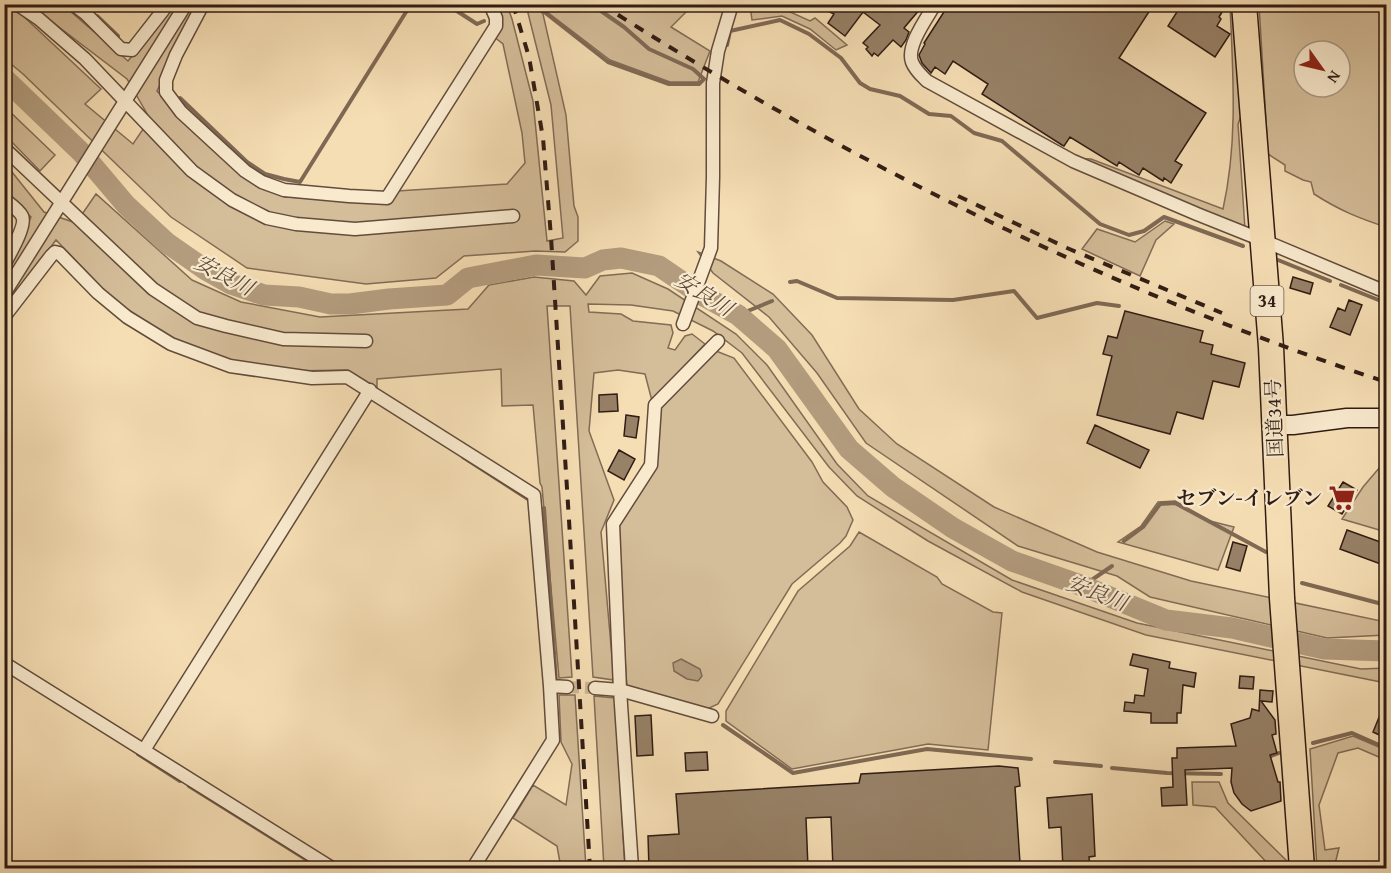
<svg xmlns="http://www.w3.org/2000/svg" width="1391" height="873" viewBox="0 0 1391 873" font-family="'Gentium Book Plus','Noto Serif JP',serif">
  <rect width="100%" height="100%" fill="#f6deb4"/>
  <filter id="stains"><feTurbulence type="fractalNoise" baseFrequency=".00333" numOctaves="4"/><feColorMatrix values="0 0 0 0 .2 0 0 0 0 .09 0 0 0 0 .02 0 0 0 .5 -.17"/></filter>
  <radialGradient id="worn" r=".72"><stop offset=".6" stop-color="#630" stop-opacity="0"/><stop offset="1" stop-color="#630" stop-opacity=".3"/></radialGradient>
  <path fill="#d4bd99" stroke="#826c56" stroke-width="1.5" fill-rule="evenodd" d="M4,5h25l-7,10 79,74 -16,15 48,40 17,-25 -23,-40 -97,-74h33l65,56 45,-56h24l-40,86 95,91 33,15 105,4 7,-10 110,-7 18,-21 -3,-30 -19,-89 -9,-7 1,-32h12l5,14 21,82 14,140 16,-3 -12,-133 -23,-92 -3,-8h11l7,9 23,101 8,91 4,11v24l-13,11 -30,-1 -71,5 -28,22 -70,6 -119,-16 -76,-51 -148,-143 -18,-15z
    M538,5h155l-22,22 39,24 -12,31h-28l-60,-22z
    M750,5h25l35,16 5,-3 32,27 -11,5 -26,-21 -28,-13 -30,4z
    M1230,5h6l6,108 -4,11 7,105 -172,-71 18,1 132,50c15,-67 10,-136 7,-204z
    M1259,5h127v222c-28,-9 -47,-17 -72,-33l-3,-12 -8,-2 -18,-9v-6l-17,-11zM1304,51h36v36h-36z
    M5,107l50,48 -15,16 -35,-36z
    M5,166l7,6 32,40 32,11 20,-29 96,86 49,22 79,15 148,-8 21,-24 45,-8 40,4 12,14 14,-19 32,-3 36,16 68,45 31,31 70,99 31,32 144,84 125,43 224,46 25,-1v15l-240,-48 -124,-43 -94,-51 -71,-45 -28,-29 -87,-114 -29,-22 -40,-20 -42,-6 -43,-1 1,8 32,2 12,7 38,4 2,8 -5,15 7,2 10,-14 7,-2 13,10 -53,57 -7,-27 -27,-4 -24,3 -5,58 25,69 -13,32 13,148 -21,-3 -23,-371h-23l25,371 -13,1 -17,-191 -2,-4 -7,-78 -31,1 -1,-37 -124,10v9l-29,-18 -61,1 -64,-9 -54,-23 -58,-42 -55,-57 -51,68v-35l26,-56 -26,-23z
    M1165,221l9,3 -18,16 -16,36 -58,-27 15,-20 38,13z
    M698,252l23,9 52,33 39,41 47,74 38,35 97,63 103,45 94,29 195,41v13l-59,3 -177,-41 -33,-21 -99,-30 -152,-103 -49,-70 -48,-56 -56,-44z
    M716,351l18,7 78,104 11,20 24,25 6,13 -7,16 -6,7 -48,41 -74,120 -13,6 -78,-22 -6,-85 -2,-79 37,-58 2,-62z
    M1386,460v72l-44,-13 21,-32z
    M1175,501l35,20 24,6 -16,43 -100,-28 23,-16 17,-24z
    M859,532l78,45 5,7 51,28 9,1 -14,137 -60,-6 -136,25 -66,-48v-10l72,-120 52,-45z
    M559,695h16l11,173h-25l-4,-22 -44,-28 20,-33 33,20 6,-41 -11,-22z
    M594,696l21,2 10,170h-21z
    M1353,736l33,14v10l-28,-12 -20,5 -19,52 6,45 14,-2 -5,20h-17l-7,-119z
    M1192,782h27l9,21 61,60v5h-19v-2l-55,-59 -22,-2z"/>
  <path fill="#b39c7e" stroke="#7f6954" stroke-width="1.5" d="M681,659l19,10 2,7 -4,5 -11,-2 -13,-8 -1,-8z"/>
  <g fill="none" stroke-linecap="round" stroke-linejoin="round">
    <path stroke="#7f6954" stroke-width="4" d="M446,4l31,20 7,-3
      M543,11l65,51 61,22h30l5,-5 -11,-10 -44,-20 -25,-22 -33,-23
      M97,16l21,20
      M727,45l3,-14 50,-11 29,14 32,24 19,25 10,6 30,7 29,18 22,2 23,17 28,8 98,83 29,11 15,-4 20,-14 79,29
      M180,98l67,64 18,12 19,5 16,3 111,-178
      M1278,260l52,21
      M790,282l7,-1 40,17 116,2 61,-9 23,27 60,-15 22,3
      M1341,285l45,18
      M738,315l34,-14
      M463,457l65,42
      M544,508l12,174h2
      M1124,541l19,-14 17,-23 15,-1 91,49
      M1302,583l84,22
      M1083,586l29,-20
      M723,725l70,48 134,-24 104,10
      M1313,743l39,-10 34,15
      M138,754l42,27
      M1266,758l13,-5
      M1055,762l46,4
      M1112,768l55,5 54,1
      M189,786l131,82"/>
    <path stroke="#b39c7e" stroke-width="21" d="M4,78l78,75 44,52 41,38 39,27 25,14 33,11 35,2 32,7h19l39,-5 58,-4 21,-17 68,-13 49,3 18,-8 18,-2 38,8 41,28 38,21 39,34 72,100 44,38 60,41 59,33 71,25 83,34 66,8 92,21 62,2"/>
  </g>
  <path fill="#978167" stroke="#301c14" stroke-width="1.5" d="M813,4h101l6,5 -16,19 5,4 -3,8 -5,7 -8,-7 -15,16 -4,-3 -2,3 -6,-7 2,-2 -5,-4 17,-18 -17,-13 -18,24 -17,-13 6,-9z
    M949,4h205l-35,54 87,55 -31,48 7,4 -11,18 -7,-5 -1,3 -20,-13 -4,7 -20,-13 -2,4 -47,-29 -6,9 -2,-1 -80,-51 6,-10 -35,-23 -8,13 -10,-7 -4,6 -9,-10 -3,-8 6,-11 -1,-1z
    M1182,4h45l-8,13 2,2 -4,7 13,8 -15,23 -47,-31z
    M1293,277l20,6 -3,11 -20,-6z
    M1349,300l13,5 -12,30 -20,-8 8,-19 7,3z
    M1125,311l78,20 -3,11 13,3 -2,9 34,9 -6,24 -26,-6 -10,38 -26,-7 -7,22 -73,-19 15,-59 -9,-2 5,-18 9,2z
    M617,394l1,17 -19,1v-17z
    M626,415l13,2 -3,21 -12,-2z
    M1095,425l54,25 -9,18 -53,-25z
    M619,450l16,9 -11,21 -16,-9z
    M1343,482l14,8 -15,24 -14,-8z
    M1347,530l39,14v22l-46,-17z
    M1233,542l14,4 -7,25 -14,-4z
    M1133,654l37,8 -1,6 27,5 -2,14 -11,-2 -2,28h-4v10h-26v-10l-27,-2 1,-9 9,1 1,-8 9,1 4,-27 -18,-4z
    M1240,676l14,1 -1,12 -14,-1z
    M1260,690l13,1 -1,11 -11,-1 14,19 1,14 -4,1 5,18 -7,2 8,27h2l1,19 -30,10 -9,-7 -8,-11 -3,-11 1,-14 -47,2 2,35 -25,1 -1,-18 12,-1 -1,-29h5v-10l59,-2 -5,-22 19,-6 2,-9 7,2z
    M1386,700v38l-13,-6z
    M651,715l2,40 -16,1 -2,-40z
    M707,752l1,18 -22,1 -1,-18z
    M999,766l19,2 2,18 -5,1 5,76 -2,1v2l-28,2h-157l-2,-51 -25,1 2,50h-159l-1,-32 31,-2 -3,-40 183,-11 2,-9z
    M1092,794l3,62 -6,1 1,11h-27l-2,-41 -12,1 -2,-30z"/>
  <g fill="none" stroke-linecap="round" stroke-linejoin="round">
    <path stroke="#ceb794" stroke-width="12" stroke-dasharray="12 6" stroke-linecap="butt" d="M567,687l28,1"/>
    <g stroke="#624c3c" stroke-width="15">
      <path id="street" d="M17,4l22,15 46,40 107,112 40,29 35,18 29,6 59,5 158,-13
        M73,4l13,10 35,35 11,1 36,-46
        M203,4l-27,51 -10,25v12l15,20 64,59 17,11 22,8 65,6 38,2 109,-172v-8l-6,-14
        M935,4c-8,14 -29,42 -23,58 3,8 9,13 15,19l146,80 124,53 65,26 124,52
        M4,148l149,141 44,29 29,8 57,13 83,2
        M4,199c6,5 15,11 18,17 5,9 -13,39 -18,49
        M4,294l182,-290
        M4,317l47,-61 4,-4 4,1 39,40 29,24 44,27 59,22 82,12 35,-1 187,118 16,191 3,54 -80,128
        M683,324l28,-76 2,-71v-94l5,-32 14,-47
        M4,663l328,205
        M550,686l17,1
        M595,688l25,2 92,26
        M144,750l226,-360
        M632,868l-12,-178 -7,-166 38,-59 4,-60 63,-64"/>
    </g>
    <g stroke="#301c14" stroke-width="21">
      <path id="secondary" d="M1274,425h19l54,-7h39"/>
    </g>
    <g stroke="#301c14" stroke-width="27">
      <path id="highway" d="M1244,4l27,343 11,251 20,270"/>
    </g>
    <use href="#street" stroke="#f9eace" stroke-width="12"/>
    <use href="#secondary" stroke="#f9eace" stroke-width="18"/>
    <use href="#highway" stroke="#f6deb4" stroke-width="24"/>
    <path stroke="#301c14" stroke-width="4" stroke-dasharray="10 10" stroke-linecap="butt" d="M513,4l16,53 14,81 8,99 18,283 21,348
      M601,4c247,158 507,286 785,378
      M958,196l109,52 155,65"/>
  </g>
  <defs>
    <g id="supermarket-bare" transform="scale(2.07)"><path d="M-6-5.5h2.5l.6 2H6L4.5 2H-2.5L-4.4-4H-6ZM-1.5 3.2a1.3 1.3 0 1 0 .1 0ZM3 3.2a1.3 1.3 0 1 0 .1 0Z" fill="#8f2418" stroke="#f9eace" stroke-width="2.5" paint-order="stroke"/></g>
  </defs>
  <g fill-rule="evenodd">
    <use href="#supermarket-bare" x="1342" y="498"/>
  </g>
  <g text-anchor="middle" stroke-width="4.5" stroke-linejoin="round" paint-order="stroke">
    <rect fill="#f9eace" stroke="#6c5a4c" stroke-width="1.5" x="1250.5" y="286" width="33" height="30" rx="4.5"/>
    <g font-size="18" font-weight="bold" fill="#301c14">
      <text x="1267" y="307">34</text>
    </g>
    <g font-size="20" fill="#301c14" stroke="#f9eace">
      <text transform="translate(1274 418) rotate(-92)" y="7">国道34号</text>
    </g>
    <g font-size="20" font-weight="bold" fill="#301c14" stroke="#f9eace" text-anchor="end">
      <text x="1322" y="505">セブン-イレブン</text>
    </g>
    <g font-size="21" font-style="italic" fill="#5e4939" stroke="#f9eace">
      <text transform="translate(224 275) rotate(28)" y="7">安良川</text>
      <text transform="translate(704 294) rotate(32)" y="7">安良川</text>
      <text transform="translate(1097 593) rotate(21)" y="7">安良川</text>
    </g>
  </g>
  <rect width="1391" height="873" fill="none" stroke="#f6deb4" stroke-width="24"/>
  <rect x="6" y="6" width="1379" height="861" fill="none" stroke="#301c14" stroke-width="3"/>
  <rect x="12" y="12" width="1367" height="849" fill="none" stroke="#301c14" stroke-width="1.5"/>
  <g transform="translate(1322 69) rotate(124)"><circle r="28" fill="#f9eace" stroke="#a99884" stroke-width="1.5"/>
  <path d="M0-4.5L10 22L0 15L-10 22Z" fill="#8f2418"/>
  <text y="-9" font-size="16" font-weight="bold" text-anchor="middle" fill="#301c14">N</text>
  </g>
  <rect width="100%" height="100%" filter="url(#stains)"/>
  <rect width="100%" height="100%" fill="url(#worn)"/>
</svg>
